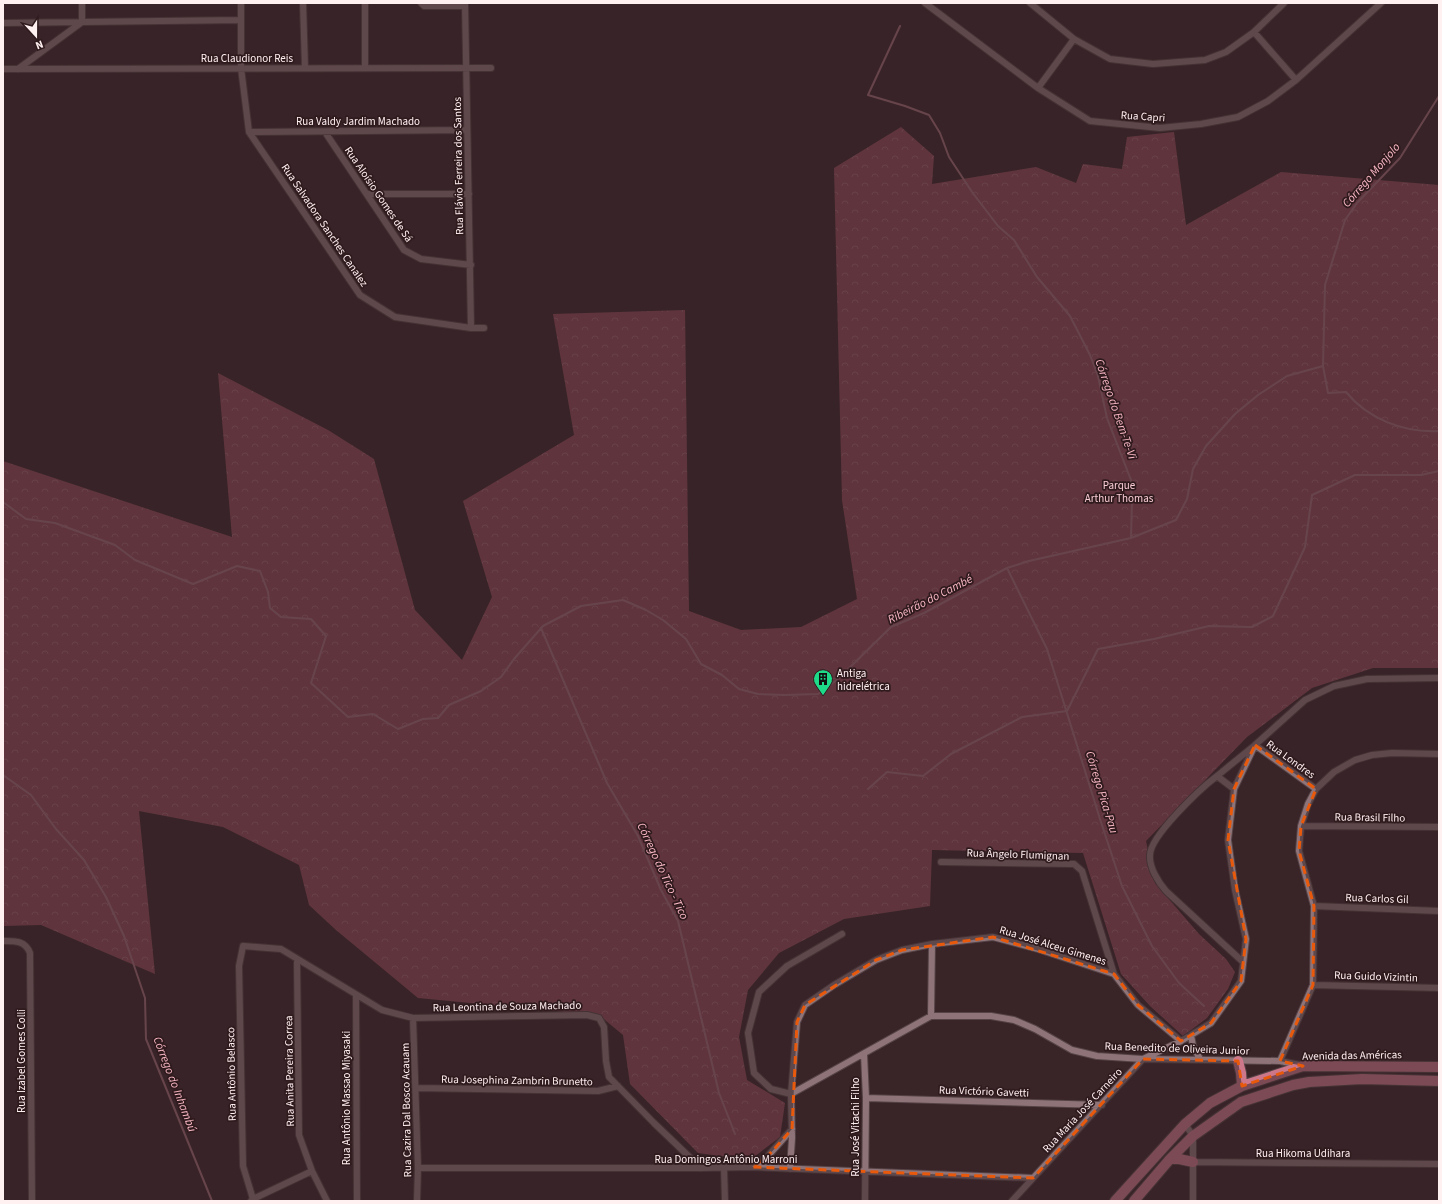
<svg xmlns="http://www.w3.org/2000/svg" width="1442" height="1204" viewBox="0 0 1442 1204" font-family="'Source Sans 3',sans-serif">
  <defs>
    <pattern id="forest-crowns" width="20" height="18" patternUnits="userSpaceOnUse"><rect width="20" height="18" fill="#8f4858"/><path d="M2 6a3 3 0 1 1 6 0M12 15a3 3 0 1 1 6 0" fill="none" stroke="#a06370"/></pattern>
  </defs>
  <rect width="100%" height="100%" fill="#392428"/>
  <path fill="url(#forest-crowns)" d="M901,127l33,29 -2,28 104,-17 40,16 7,-19 39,5 5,-32 47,-5 12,93 95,-53 158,13v483h-66l-61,20 -65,49 -101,104 9,42 44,51 27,25 9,13 -7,17 -21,29 -24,18 -33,-30 -29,-32 -38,-121 -151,-3 -2,56 -86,13 -65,34 -31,37 -9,47 8,43 38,23 -5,34 -30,23 -52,-7 -68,-69 -7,-49 -24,-20 -181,-17 -82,-68 -27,-25 -10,-40 -76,-38 -84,-16 16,163 -114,-49 -38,1v-465l229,76 -14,-164 110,57 46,29 41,151 47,50 30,-63 -29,-96 111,-66 -21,-121 132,-4 4,301 52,19 60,-3 56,-28 -15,-99 -8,-332z"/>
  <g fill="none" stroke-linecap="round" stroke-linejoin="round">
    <path stroke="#a06b78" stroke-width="2" d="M900,26l-32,69 37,11 24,9 11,18 9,24 23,35 26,34 16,14 23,37 33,39 20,39 8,21 9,42 24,62 1,21 -1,37
      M1323,366l2,-81 20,-65 12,-17 43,-45 39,-62
      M3,502l23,17 29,4 60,22 20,15 58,24 44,-18 23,5 8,21 2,16 11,9 30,2 15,17 -15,47 37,34 25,-3 25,15 25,-10 15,-1 11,-13 32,-14 20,-14 13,-18 29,-33 38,-20 42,-6 23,10 17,10 23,19 15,25 21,11 17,14 19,5 27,1 33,-1 20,-15 53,-52 33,-14 83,-45 22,-7 102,-23 45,-18 11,-21 6,-30 13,-23 29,-32 23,-19 29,-19 36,-10 5,27 18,-1c22,27 58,41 93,39
      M1007,568l40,81 53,170 22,67 30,60 27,37 25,23
      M541,628l66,155 31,53 23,54 17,31 41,172 16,41
      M3,775l28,20 25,34 28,31 22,37 18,39 21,62 1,41 66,162
      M868,789l19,-17 36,4 28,-22 71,-37 45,-6 31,-62 56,-10 55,-13 43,1 21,-11 32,-69 7,-52 43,-20h66l18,-4"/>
    <g stroke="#554346" stroke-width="8">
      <path id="street" d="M241,3v65l8,64 111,163 35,22 76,11h13
        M303,3l2,65
        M421,3l3,3h41
        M465,3l6,325
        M925,3l113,85 52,33 70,7 41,-4 37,-7 30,-16 28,-21 85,-77
        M1030,3l44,36 36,20 43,5 52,-4 21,-8 28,-20 30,-29
        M3,23l238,-3
        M1254,32l42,48
        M365,68v-65
        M3,69l488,-1
        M18,69l64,-47v-19
        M1038,88l36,-49
        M249,132l218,-2
        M325,132l79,118 17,9 50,6
        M367,194h102
        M1255,745l61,44
        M1217,776l38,-31 50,-45 29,-14 33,-7 72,-1
        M1234,789l-17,-13c-16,12 -67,60 -67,79 -1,12 8,27 16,36l77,71
        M1301,826l138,1
        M941,862l133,2 8,7 32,103 24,31 43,36
        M1314,906l125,5
        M3,941c11,0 22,-1 27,12l2,248
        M297,959l2,176 13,36 15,30
        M1313,985l126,3
        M356,995l1,206
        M931,1016l1,-72
        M413,1018l5,150 -1,33
        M1191,1035l2,11 7,13
        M864,1054l2,44 -1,103
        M1280,1061l33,-76 1,-79 -15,-55 2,-25 7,-22 8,-15 18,-17 21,-12 17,-5 20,-2 47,1
        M416,1088l182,3 20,-5
        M791,1094l140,-78h60l23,4 21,9 37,21 25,6 46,3 137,2 20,4
        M791,1094l-20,-5 -17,-16 -6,-40 11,-41 28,-26 55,-32
        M866,1098l236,7
        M1185,1124l8,12v26l246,2
        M752,1167l15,-10 25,-28
        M418,1168h283l51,-1 281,11
        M724,1168l1,33
        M790,1169l2,-31 -1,-44 6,-72 8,-17 29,-20 42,-25 26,-10 30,-6 61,-7 45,12 76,25
        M251,1201l2,-2 -10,-33 -4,-200 4,-20 38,3 101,61 31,8 174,-3 12,3 5,9 2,34 3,16 45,46 47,45
        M255,1201l-2,-2 59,-28
        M1012,1201l131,-142 38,-18 30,-18 30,-42 5,-42 -11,-49 -7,-50 6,-51 21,-44
        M1193,1201v-39"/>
    </g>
    <g stroke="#554346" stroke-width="12">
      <path id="primary" d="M1238,1061l3,12 1,13
        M1170,1159h9l14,3
        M1115,1201l70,-77 25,-21 32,-17 61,-20 136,1
        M1134,1201l36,-42 23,-23 48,-34 52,-17 16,-3 53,-3 77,2"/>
    </g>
    <use href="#street" stroke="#8e7478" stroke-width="6"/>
    <use href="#primary" stroke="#cc788a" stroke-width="10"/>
  </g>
  <path d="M0 0H1442V1204H0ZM1255,745l61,44 -15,37 -2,25 15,55 -1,79 -33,76 23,5 -61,20 -4,-25 -95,-2 -110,119 -281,-11 15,-10 25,-28 5,-107 8,-17 71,-45 26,-10 91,-13 121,37 24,31 43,36 30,-18 30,-42 5,-42 -18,-99 6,-51z" fill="#392428" fill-opacity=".55" fill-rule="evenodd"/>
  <path fill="none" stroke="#e8590c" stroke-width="3" stroke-dasharray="8 5" stroke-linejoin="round" d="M1255,745l61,44 -15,37 -2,25 15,55 -1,79 -33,76 23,5 -61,20 -4,-25 -95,-2 -110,119 -281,-11 15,-10 25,-28 5,-107 8,-17 71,-45 26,-10 91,-13 121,37 24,31 43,36 30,-18 30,-42 5,-42 -18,-99 6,-51z"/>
  <defs>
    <g id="building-pin" transform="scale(1)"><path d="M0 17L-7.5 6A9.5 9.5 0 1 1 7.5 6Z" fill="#1dd988" stroke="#2f1a1e"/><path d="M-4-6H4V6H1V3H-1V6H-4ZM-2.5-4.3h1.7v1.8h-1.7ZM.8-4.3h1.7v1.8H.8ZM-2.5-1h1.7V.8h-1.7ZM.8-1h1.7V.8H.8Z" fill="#111"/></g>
  </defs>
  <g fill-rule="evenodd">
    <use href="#building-pin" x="823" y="679"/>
  </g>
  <g text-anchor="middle" stroke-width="3.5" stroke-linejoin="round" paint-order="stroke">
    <g font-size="11" fill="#fff0f2" stroke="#2f1a1e">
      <text x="247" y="62">Rua Claudionor Reis</text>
      <text transform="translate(1143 116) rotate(4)" y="4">Rua Capri</text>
      <text x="358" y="125">Rua Valdy Jardim Machado</text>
      <text transform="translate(458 166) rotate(-91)" y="4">Rua Flávio Ferreira dos Santos</text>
      <text transform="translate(379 194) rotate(56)" y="4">Rua Aloísio Gomes de Sá</text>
      <text transform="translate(325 225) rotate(56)" y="4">Rua Salvadora Sanches Canalez</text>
      <text transform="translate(1291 759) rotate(36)" y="4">Rua Londres</text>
      <text transform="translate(1370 817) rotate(1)" y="4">Rua Brasil Filho</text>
      <text transform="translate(1018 854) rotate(2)" y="4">Rua Ângelo Flumignan</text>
      <text transform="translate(1377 898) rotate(2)" y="4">Rua Carlos Gil</text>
      <text transform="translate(1053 945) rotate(17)" y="4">Rua José Alceu Gimenes</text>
      <text transform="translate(1376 976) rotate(2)" y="4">Rua Guido Vizintin</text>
      <text transform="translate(507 1006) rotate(-1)" y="4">Rua Leontina de Souza Machado</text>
      <text transform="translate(1177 1048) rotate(2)" y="4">Rua Benedito de Oliveira Junior</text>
      <text transform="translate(1352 1055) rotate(-1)" y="4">Avenida das Américas</text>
      <text transform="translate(21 1061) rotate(-90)" y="4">Rua Izabel Gomes Colli</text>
      <text transform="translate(289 1071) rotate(-91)" y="4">Rua Anita Pereira Correa</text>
      <text transform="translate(231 1074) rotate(-91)" y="4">Rua Antônio Belasco</text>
      <text transform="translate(517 1080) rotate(1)" y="4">Rua Josephina Zambrin Brunetto</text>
      <text transform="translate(984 1091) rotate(2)" y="4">Rua Victório Gavetti</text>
      <text transform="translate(346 1098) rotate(-90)" y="4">Rua Antônio Massao Miyasaki</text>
      <text transform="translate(406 1110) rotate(-91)" y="4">Rua Cazira Dal Bosco Acauam</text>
      <text transform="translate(1082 1110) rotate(-47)" y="4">Rua Maria José Carneiro</text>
      <text transform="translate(855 1127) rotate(-90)" y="4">Rua José Vitachi Filho</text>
      <text x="1303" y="1157">Rua Hikoma Udihara</text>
      <text x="726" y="1163">Rua Domingos Antônio Marroni</text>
    </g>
    <g font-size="11" fill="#f9cdd4" stroke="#2f1a1e">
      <text x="1119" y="489">Parque<tspan x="1119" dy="13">Arthur Thomas</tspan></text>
    </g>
    <g font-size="11" fill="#fff0f2" stroke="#2f1a1e" text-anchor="start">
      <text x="837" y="677">Antiga<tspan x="837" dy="13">hidrelétrica</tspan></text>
    </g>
    <g font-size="12" font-style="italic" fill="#fab9c4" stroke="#2f1a1e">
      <text transform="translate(1371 175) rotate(-49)" y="4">Córrego Monjolo</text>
      <text transform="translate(1116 409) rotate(71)" y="4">Córrego do Bem-Te-Vi</text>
      <text transform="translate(930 599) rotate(-27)" y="4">Ribeirão do Cambé</text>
      <text transform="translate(1102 792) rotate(73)" y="4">Córrego Pica-Pau</text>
      <text transform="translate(663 871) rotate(65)" y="4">Córrego do Tico - Tico</text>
      <text transform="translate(175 1084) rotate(69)" y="4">Córrego do Inhambú</text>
    </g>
  </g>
  <rect width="1442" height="1204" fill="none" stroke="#fff0f2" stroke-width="8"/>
  <g transform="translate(36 36) rotate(159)" stroke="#2f1a1e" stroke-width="3" paint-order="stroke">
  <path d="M0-3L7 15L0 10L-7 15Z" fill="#fff0f2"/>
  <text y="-6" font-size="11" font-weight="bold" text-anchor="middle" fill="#fff0f2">N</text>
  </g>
</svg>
